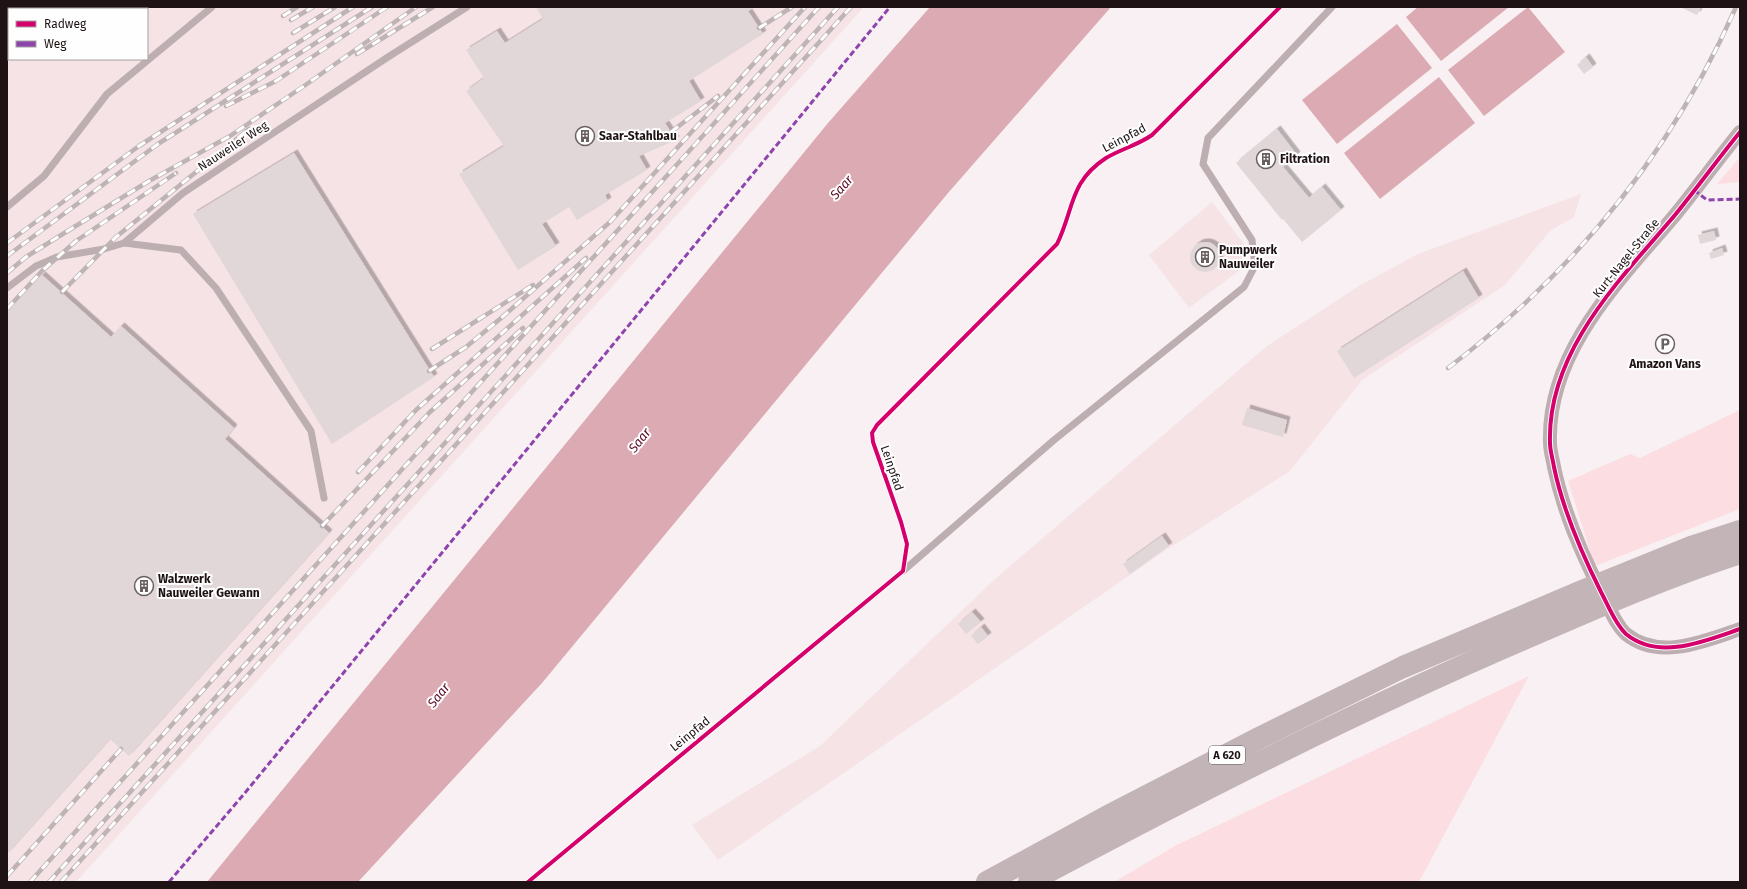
<svg xmlns="http://www.w3.org/2000/svg" width="1747" height="889" viewBox="0 0 1747 889" font-family="'Fira Sans',sans-serif">
  <defs>
    <filter id="shadow"><feDropShadow dx="3.5" dy="-3.5" stdDeviation="0" flood-color="#0004"/></filter>
  </defs>
  <rect width="100%" height="100%" fill="#f8f0f2"/>
  <path fill="#f6e3e6" fill-rule="evenodd" d="M7,7h857l-788,875h-69zM9,9h138v50h-138z
    M1581,194l-7,23 -24,14 -45,54 -143,95 -72,91 -127,81 -445,308 -26,-35 128,-79 176,-168 271,-232 92,-60 59,-32z
    M1212,202l32,42v12l-4,14 -51,38 -40,-53z"/>
  <path fill="#fcdde2" d="M1740,157v25l-23,2z
    M1740,410v99l-145,57 -27,-85 62,-27 10,4z
    M1529,676l-110,206h-305l61,-36z"/>
  <path fill="#dcaab2" d="M930,7h181l-163,186 -406,490 -184,199h-151l621,-759z
    M1418,7h91l-68,54 -35,-44z
    M1528,7l37,45 -81,64 -36,-46z
    M1397,24l35,44 -95,76 -35,-44z
    M1439,77l36,46 -95,76 -36,-46z"/>
  <path fill="#e1d6d8" filter="url(#shadow)" d="M536,7h219l-7,4 15,23 -74,47 12,20 -36,22 11,17 -37,16 8,14 -42,25 3,6 -31,19 -8,-13 -27,17 14,22 -38,24 -59,-96 45,-28 -38,-55 18,-13 -18,-28 31,-19 8,12 38,-24z
    M1680,7h21l-4,8z
    M1586,57l7,10 -9,7 -7,-9z
    M1277,129l20,26 -14,12 26,31 13,-11 19,23 -39,32 -19,-23 -1,1 -46,-57z
    M294,153l140,224 -102,67 -139,-230z
    M1714,231l2,9 -16,4 -2,-9z
    M1190 257a15 15 0 1 1 30 0a15 15 0 1 1-30 0Z
    M1722,248l2,7 -13,4 -2,-6z
    M1463,271l16,27 -125,80 -17,-27z
    M42,275l69,62 10,-11 113,102 -9,11 104,94 -200,223 -19,-17 -103,115v-541z
    M1247,408l40,12 -4,17 -41,-12z
    M1162,536l7,10 -39,28 -7,-10z
    M972,612l9,10 -15,12 -8,-10z
    M981,627l7,9 -10,8 -7,-8z"/>
  <g fill="none" stroke-linecap="round" stroke-linejoin="round">
    <path stroke="#bdafb1" stroke-width="7" d="M7,207l37,-31 63,-82 105,-87
      M124,243l57,7 35,38 95,143 13,67
      M7,288l29,-22 21,-9 47,-8 20,-6 59,-50 205,-136 79,-50
      M903,571l151,-131 190,-153 11,-21 -3,-26 -49,-76 5,-26 124,-131"/>
    <path stroke="#bdafb1" stroke-width="14" d="M1740,132c-22,27 -43,56 -65,83 -55,65 -128,136 -125,228 0,8 3,17 4,24 9,44 27,85 47,125 7,13 14,32 25,42 33,27 79,7 114,-5"/>
    <path stroke="#c2b4b7" stroke-width="22" d="M987,882l123,-67 147,-76 146,-72 177,-75 111,-45 49,-16
      M1029,882c165,-88 331,-173 502,-246 69,-30 138,-60 209,-83"/>
    <g stroke="#beb4b6" stroke-width="4.5">
      <path id="rail" d="M283,16l14,-9
        M291,20l22,-13
        M759,28l33,-21
        M293,33l42,-26
        M357,54l76,-47
        M226,106l50,-25 111,-74
        M671,132l47,-36
        M7,243l132,-97 214,-139
        M7,256l151,-112 214,-137
        M7,273l19,-16 40,-25 83,-51 81,-45 74,-50 112,-79
        M62,292l54,-55 133,-108
        M7,309l35,-38 34,-30 100,-68
        M432,349l101,-64
        M1448,368c125,-95 224,-216 288,-361
        M429,371l37,-24 34,-28 110,-97 195,-215
        M358,472l58,-62 170,-152
        M322,526l108,-114 93,-84
        M7,876l114,-127
        M30,882l789,-875
        M49,882l789,-875
        M61,882l790,-875"/>
    </g>
    <use href="#rail" stroke="#fefefe" stroke-width="3" stroke-dasharray="9" stroke-linecap="butt"/>
    <path stroke="#8e44ad" stroke-width="3" stroke-dasharray="6 3" stroke-linecap="butt" d="M1694,190l13,10 33,-1
      M169,882l75,-88 646,-787"/>
    <g stroke="#fefefe" stroke-width="6">
      <path id="cycleway" d="M1740,132c-22,27 -43,56 -65,83 -55,65 -128,136 -125,228 0,8 3,17 4,24 9,44 27,85 47,125 7,13 14,32 25,42 33,27 79,7 114,-5
        M528,882l375,-311 4,-27 -6,-22 -28,-80 -1,-9 5,-8 180,-181c17,-34 12,-62 49,-86 15,-9 32,-13 46,-23l128,-128"/>
    </g>
    <use href="#cycleway" stroke="#d6006c" stroke-width="4"/>
  </g>
  <defs>
    <g id="building-ring" transform="scale(1)"><circle r="9.5" fill="#fefefe" stroke="#6a6062" stroke-width="1.5"/><path d="M-4-6H4V6H1V3H-1V6H-4ZM-2.5-4.3h1.7v1.8h-1.7ZM.8-4.3h1.7v1.8H.8ZM-2.5-1h1.7V.8h-1.7ZM.8-1h1.7V.8H.8Z" fill="#6a6062"/></g>
    <g id="parking-ring" transform="scale(1)"><circle r="9.5" fill="#fefefe" stroke="#6a6062" stroke-width="1.5"/><path d="M-3.5-5.5H1a3.5 3.5 0 0 1 0 7H-1V5.5H-3.5ZM-1-3.4V-.6H.8a1.4 1.4 0 0 0 0-2.8Z" fill="#6a6062"/></g>
  </defs>
  <g fill-rule="evenodd">
    <use href="#building-ring" x="585" y="136"/>
    <use href="#building-ring" x="1266" y="159"/>
    <use href="#building-ring" x="1205" y="257"/>
    <use href="#parking-ring" x="1665" y="344"/>
    <use href="#building-ring" x="144" y="586"/>
  </g>
  <g text-anchor="middle" stroke-width="4" stroke-linejoin="round" paint-order="stroke">
    <rect fill="#fefefe" stroke="#61595a" stroke-width="1" x="1209" y="746" width="36" height="18" rx="3"/>
    <g font-size="11" font-weight="bold" fill="#1e1214">
      <text x="1227" y="759">A 620</text>
    </g>
    <g font-size="12" font-weight="bold" fill="#1e1214" stroke="#fefefe" text-anchor="start">
      <text x="599" y="140">Saar-Stahlbau</text>
      <text x="1280" y="163">Filtration</text>
      <text x="1219" y="254">Pumpwerk<tspan x="1219" dy="14">Nauweiler</tspan></text>
      <text x="1665" y="368" text-anchor="middle">Amazon Vans</text>
      <text x="158" y="583">Walzwerk<tspan x="158" dy="14">Nauweiler Gewann</tspan></text>
    </g>
    <g font-size="12" fill="#1e1214" stroke="#fefefe">
      <text transform="translate(1124 138) rotate(-28)" y="4">Leinpfad</text>
      <text transform="translate(233 146) rotate(-33)" y="4">Nauweiler Weg</text>
      <text transform="translate(1626 258) rotate(-51)" y="4">Kurt-Nagel-Straße</text>
      <text transform="translate(892 468) rotate(71)" y="4">Leinpfad</text>
      <text transform="translate(690 734) rotate(-39)" y="4">Leinpfad</text>
    </g>
    <g font-size="13" font-style="italic" fill="#5c0925" stroke="#fefefe">
      <text transform="translate(841 187) rotate(-49)" y="5">Saar</text>
      <text transform="translate(639 440) rotate(-52)" y="5">Saar</text>
      <text transform="translate(438 695) rotate(-52)" y="5">Saar</text>
    </g>
  </g>
  <rect width="1747" height="889" fill="none" stroke="#1e1214" stroke-width="16"/>
  <rect x="8" y="8" width="140" height="52" fill="#fefefe" stroke="#a4a0a0"/>
  <rect x="16" y="21" width="20" height="6" fill="#d6006c" stroke="#a4a0a0"/>
  <text x="44" y="28" font-size="12" fill="#1e1214">Radweg</text>
  <rect x="16" y="41" width="20" height="6" fill="#8e44ad" stroke="#a4a0a0"/>
  <text x="44" y="48" font-size="12" fill="#1e1214">Weg</text>
</svg>
